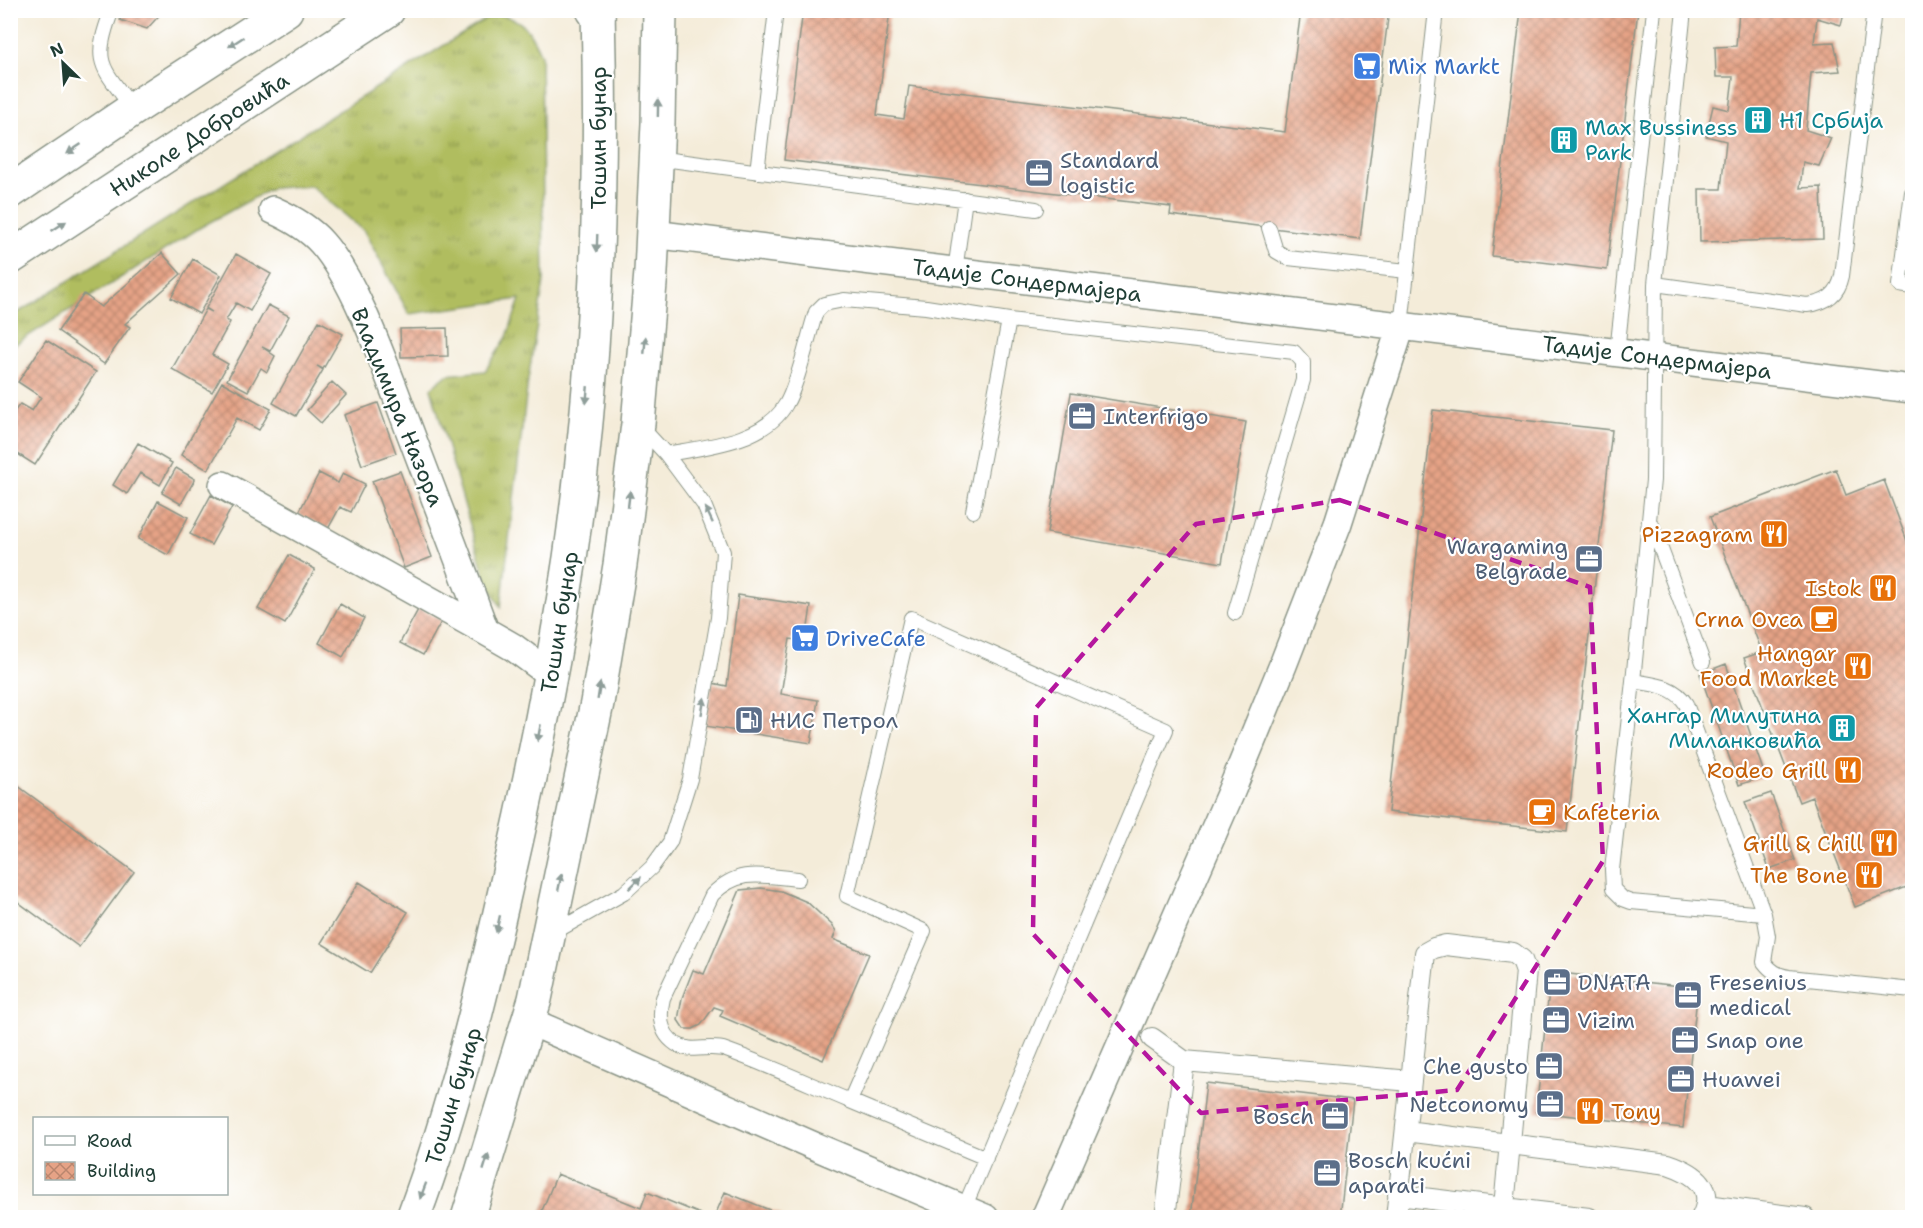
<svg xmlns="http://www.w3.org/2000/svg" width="1923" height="1228" viewBox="0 0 1923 1228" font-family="'Shantell Sans',sans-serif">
  <defs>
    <pattern id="grass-tufts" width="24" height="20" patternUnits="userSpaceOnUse" patternTransform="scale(1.5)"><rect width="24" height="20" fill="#b0bd5f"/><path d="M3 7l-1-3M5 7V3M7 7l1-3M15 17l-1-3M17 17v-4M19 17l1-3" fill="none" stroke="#8f9b4f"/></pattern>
    <pattern id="building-cross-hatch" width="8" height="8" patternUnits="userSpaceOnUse" patternTransform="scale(1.5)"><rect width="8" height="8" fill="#e6a386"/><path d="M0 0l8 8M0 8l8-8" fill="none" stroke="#ba866e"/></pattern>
  </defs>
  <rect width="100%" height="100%" fill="#fff"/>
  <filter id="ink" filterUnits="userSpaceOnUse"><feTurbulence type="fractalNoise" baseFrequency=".0167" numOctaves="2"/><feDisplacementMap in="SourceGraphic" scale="12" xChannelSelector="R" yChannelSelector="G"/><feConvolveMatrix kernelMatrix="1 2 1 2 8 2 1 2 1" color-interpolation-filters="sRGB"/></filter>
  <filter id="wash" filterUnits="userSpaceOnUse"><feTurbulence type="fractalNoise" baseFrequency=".008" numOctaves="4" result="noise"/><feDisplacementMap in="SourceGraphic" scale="24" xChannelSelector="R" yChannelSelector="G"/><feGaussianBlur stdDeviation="1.35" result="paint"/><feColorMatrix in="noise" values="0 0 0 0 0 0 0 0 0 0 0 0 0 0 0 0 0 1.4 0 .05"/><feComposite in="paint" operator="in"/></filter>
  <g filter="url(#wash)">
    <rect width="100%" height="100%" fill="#f4ecd9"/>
    <path fill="url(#grass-tufts)" stroke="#687d4a" stroke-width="1.5" d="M498,15c27,4 32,16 43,40l3,226 -16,99 -27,227 -15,-26 -55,-193 16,-13 38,-4 22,-34 13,-38 -111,15 -45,-83 -53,-45 -39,2 -71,39 -190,120v-30l475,-298z"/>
    <g id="blocks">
      <path fill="url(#building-cross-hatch)" d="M124,10h40l-17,19 -27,-9z
        M803,10h87l-13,105 27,4 5,-33 376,46 16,-122h88l-29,229 -190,-24 1,-8 -387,-47z
        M1521,10h117l-31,260 -115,-14z
        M1739,10h106l-4,15 -24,-7 -3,25 20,-1 6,29 -29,2 -5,57 25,8 -12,28 -16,-4 -3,26 21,-1 2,52 -123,3 -1,-53h22l5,-48 -20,-5 7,-30 16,4 4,-33h-17l-1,-30 21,-1z
        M162,253l19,21 -56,50 5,3 -26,37 -46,-33 26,-37 17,13z
        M236,254l35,20 -21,37 -14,-8 -10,17 4,2 -18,33 16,9 -16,28 -40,-23 34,-60 6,3 -6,-4z
        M193,259l28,16 -22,39 -28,-16z
        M268,305l21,11 -19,35 -8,-4 13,9 -8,16 -6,-4 -13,23 -21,-11z
        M319,321l24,13 -20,35 -6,-3 6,4 -27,46 -23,-13z
        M447,328l1,28 -47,1 -1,-28z
        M46,340l50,32 -61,93 -25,-16v-32l10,-13 12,7 9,-14 -23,-15z
        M222,382l49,27 -12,21 -22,-12 -29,52 -27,-15z
        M332,382l14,13 -25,28 -14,-13z
        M1071,393l175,29 -24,141 -175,-30z
        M378,403l18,50 -34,12 -18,-50z
        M1433,410l179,20 -45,402 -179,-20z
        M138,443l34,20 -12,22 -20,-12 -13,21 -14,-9z
        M176,468l19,11 -14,25 -19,-11z
        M1836,469l10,26 38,-15 28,74v331l-57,22 -43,-110 -13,5 -55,-144 18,-6 -52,-135z
        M400,471l32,86 -28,11 -32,-87z
        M319,473l19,10 5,-10 22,11 -14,28 -11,-5 -12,22 -30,-15z
        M211,495l21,12 -21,38 -21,-11z
        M158,501l30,16 -20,38 -30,-16z
        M289,555l26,14 -30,55 -27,-15z
        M738,595l73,11 -5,35 -16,-2 -9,55 37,6 -7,43 -106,-17 7,-43 15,3z
        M340,604l24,14 -21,39 -24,-14z
        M419,608l23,12 -19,35 -23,-12z
        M1726,664l39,112 -26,9 -39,-111z
        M10,780l124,92 -55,75 -69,-51z
        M1771,793l24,67 -26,9 -24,-67z
        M359,882l49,30 -38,61 -49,-30z
        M761,888l20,3 26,11 25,23 4,6 -3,8 36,15 -46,106 -103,-44 3,-6 -9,-3 -13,18 -8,4h-9l-6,-9 4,-22 11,-28 11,4 36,-84z
        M1551,972l147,16 -15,140 -147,-16z
        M1206,1083l147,17 -13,118h-149z
        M557,1174l84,34 6,-16 63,26h-171z
        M725,1192l57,23 -1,3h-67z"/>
    </g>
  </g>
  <g filter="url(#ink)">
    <use href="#blocks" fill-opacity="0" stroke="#8a9486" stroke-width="1.5"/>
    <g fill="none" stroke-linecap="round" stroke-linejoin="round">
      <g stroke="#8a9486" stroke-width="16">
        <path id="service" d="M112,10c-21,54 -10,56 21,99
          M1684,10l-29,274 -2,196 -20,201c21,4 41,4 53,23l78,210 4,22 -4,26c7,9 13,13 25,15l123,13
          M656,158l380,51
          M757,172l19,-162
          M1912,192l-12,93 12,2
          M1269,228l7,23 12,7 119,13
          M955,271l10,-72
          M1655,284l152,21c19,-2 31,-10 35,-29l32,-266
          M1401,326l35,-316
          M1617,352l37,-342
          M666,454c39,-7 99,-12 120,-50 12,-20 22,-68 30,-92l8,-8 20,-4 82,7 83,13 285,32 9,10v18l-68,233
          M973,511l36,-191
          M1652,525l51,137
          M1633,681l-21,189 1,19 10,10 8,3 133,12
          M798,879c-35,-3 -59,-12 -86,16l-49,103c-4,17 -4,35 13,46 16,10 33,0 50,6 42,15 83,34 124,51
          M551,934l73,-41 28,-26 18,-25 20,-63 28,-161 5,-66 -19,-47 -38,-51 -26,-28
          M964,1208c69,-159 133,-319 202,-478l-255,-112 -64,278 77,35 -74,170 136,57"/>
      </g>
      <g stroke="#8a9486" stroke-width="22">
        <path id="pedestrian" d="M1152,1038l32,23
          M1406,1131l262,33c27,9 49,24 33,54
          M1398,1195l191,23
          M1707,1205l98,13
          M1165,1218l19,-157 227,20
          M1396,1218l29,-265 9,-5 12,-3 67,8 9,7 4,11 -22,236"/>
      </g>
      <g stroke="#8a9486" stroke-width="30">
        <path id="minor" d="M273,210c18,8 36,18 49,33 33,37 61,118 79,165 28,75 57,149 84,223
          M653,234l1259,155
          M223,485l262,146 28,16 38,28
          M529,1021l283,124 173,73
          M1045,1218l185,-424 53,-129 55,-142 63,-197"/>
      </g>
      <g stroke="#8a9486" stroke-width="36">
        <path id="secondary" d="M413,1218c42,-112 70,-229 96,-345 24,-104 45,-209 61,-315 26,-180 33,-365 28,-548
          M468,1218l67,-219 62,-296 23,-138 18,-141 13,-152 7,-149 2,-113"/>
      </g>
      <g stroke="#8a9486" stroke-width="36">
        <path id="primary" d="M593,10l5,7
          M660,14l1,-4
          M10,192l123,-83 153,-99
          M10,258l378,-248"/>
      </g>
      <use href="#service" stroke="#fff" stroke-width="14"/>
      <use href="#pedestrian" stroke="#fff" stroke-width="20"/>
      <use href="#minor" stroke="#fff" stroke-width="27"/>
      <use href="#secondary" stroke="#fff" stroke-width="33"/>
      <use href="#primary" stroke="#fff" stroke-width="33"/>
    </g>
    <defs><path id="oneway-solid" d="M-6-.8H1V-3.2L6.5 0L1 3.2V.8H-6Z" transform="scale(1.5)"/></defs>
    <g fill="#8f9e9a">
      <use href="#oneway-solid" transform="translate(236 42) rotate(147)"/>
      <use href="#oneway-solid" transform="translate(658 108) rotate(-89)"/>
      <use href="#oneway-solid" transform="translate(74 149) rotate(146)"/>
      <use href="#oneway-solid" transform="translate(59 226) rotate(-33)"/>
      <use href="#oneway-solid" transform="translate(597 243) rotate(92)"/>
      <use href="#oneway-solid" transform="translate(645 345) rotate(-85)"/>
      <use href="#oneway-solid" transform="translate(587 395) rotate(95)"/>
      <use href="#oneway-solid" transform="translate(629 499) rotate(-83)"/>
      <use href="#oneway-solid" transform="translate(709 515) rotate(-115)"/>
      <use href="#oneway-solid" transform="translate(599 691) rotate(-81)"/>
      <use href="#oneway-solid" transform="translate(703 706) rotate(-80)"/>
      <use href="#oneway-solid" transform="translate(539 733) rotate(101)"/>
      <use href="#oneway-solid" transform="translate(560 882) rotate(-78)"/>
      <use href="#oneway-solid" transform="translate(635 883) rotate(-44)"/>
      <use href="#oneway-solid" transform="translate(498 924) rotate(103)"/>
      <use href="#oneway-solid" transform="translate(486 1162) rotate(-73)"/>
      <use href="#oneway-solid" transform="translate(423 1191) rotate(111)"/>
    </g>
  </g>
  <path fill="none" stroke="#b5179e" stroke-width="4.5" stroke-dasharray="12 8" stroke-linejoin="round" d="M1340,500l250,87 13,274 -146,229 -256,23 -168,-179 3,-226 160,-184z"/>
  <defs>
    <g id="supermarket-square" transform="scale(1.5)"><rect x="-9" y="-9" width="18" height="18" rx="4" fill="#3f7fe0" stroke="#fff"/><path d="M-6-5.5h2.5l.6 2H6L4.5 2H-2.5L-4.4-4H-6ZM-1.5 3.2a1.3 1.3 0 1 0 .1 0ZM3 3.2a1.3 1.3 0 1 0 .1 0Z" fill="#fff"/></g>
    <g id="building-square" transform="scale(1.5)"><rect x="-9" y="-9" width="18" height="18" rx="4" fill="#0f9aa8" stroke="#fff"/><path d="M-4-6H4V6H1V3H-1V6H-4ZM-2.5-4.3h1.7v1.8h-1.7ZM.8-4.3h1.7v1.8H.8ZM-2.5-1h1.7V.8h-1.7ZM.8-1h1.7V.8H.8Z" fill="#fff"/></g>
    <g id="office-square" transform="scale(1.5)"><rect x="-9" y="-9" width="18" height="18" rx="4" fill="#5c6f8a" stroke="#fff"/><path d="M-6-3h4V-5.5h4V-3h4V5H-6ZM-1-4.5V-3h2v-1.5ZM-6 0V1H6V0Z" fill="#fff"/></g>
    <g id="restaurant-square" transform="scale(1.5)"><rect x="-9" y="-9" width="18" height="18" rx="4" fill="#e8710a" stroke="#fff"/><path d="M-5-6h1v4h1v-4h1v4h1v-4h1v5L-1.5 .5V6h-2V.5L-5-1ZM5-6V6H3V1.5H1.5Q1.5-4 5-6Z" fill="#fff"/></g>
    <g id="cafe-square" transform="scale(1.5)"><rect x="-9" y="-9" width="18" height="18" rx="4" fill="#e8710a" stroke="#fff"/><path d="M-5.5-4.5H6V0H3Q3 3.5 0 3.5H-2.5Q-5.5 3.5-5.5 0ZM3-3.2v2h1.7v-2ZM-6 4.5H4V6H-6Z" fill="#fff"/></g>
    <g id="fuel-square" transform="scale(1.5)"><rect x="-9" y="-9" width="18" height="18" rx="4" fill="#5c6f8a" stroke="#fff"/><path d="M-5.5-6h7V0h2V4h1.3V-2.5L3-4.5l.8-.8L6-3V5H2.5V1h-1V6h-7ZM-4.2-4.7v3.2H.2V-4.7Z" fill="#fff"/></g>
  </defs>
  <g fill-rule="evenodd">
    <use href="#supermarket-square" x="1367" y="66"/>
    <use href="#building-square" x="1758" y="120"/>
    <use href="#building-square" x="1564" y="140"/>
    <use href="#office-square" x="1039" y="173"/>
    <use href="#office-square" x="1082" y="416"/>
    <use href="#restaurant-square" x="1774" y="534"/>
    <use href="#office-square" x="1589" y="559"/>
    <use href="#restaurant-square" x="1883" y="588"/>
    <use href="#cafe-square" x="1824" y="619"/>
    <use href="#supermarket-square" x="805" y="638"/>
    <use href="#restaurant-square" x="1858" y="666"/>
    <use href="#fuel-square" x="749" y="720"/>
    <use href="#building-square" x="1842" y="728"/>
    <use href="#restaurant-square" x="1848" y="770"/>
    <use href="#cafe-square" x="1542" y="812"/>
    <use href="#restaurant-square" x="1884" y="843"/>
    <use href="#restaurant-square" x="1869" y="875"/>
    <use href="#office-square" x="1557" y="982"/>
    <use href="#office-square" x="1688" y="995"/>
    <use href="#office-square" x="1556" y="1020"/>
    <use href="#office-square" x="1685" y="1040"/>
    <use href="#office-square" x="1549" y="1066"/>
    <use href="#office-square" x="1681" y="1079"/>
    <use href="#office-square" x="1550" y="1104"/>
    <use href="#restaurant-square" x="1590" y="1111"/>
    <use href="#office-square" x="1335" y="1116"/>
    <use href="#office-square" x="1327" y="1173"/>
  </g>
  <g text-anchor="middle" stroke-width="4.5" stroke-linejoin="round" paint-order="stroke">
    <g font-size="22" fill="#366cbe" stroke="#fff" text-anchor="start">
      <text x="1388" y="74">Mix Markt</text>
      <text x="826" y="646">DriveCafe</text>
    </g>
    <g font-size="22" fill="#0d838f" stroke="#fff" text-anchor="start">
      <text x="1779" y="128">Н1 Србија</text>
      <text x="1585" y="135">Max Bussiness<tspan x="1585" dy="25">Park</tspan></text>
      <text x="1821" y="723" text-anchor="end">Хангар Милутина<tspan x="1821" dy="25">Миланковића</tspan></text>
    </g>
    <g font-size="22" fill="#1f3d34" stroke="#fff">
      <text transform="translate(199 134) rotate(-33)" y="8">Николе Добровића</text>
      <text transform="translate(598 138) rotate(-90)" y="8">Тошин бунар</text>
      <text transform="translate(1027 280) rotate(7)" y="8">Тадије Сондермајера</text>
      <text transform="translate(1657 357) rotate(7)" y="8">Тадије Сондермајера</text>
      <text transform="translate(398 407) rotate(68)" y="8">Владимира Назора</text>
      <text transform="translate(559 622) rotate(-81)" y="8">Тошин бунар</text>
      <text transform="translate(453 1096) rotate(-73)" y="8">Тошин бунар</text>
    </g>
    <g font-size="22" fill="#4e5e75" stroke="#fff" text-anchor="start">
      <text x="1060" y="168">Standard<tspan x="1060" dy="25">logistic</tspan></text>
      <text x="1103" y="424">Interfrigo</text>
      <text x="1568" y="554" text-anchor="end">Wargaming<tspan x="1568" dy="25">Belgrade</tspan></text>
      <text x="770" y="728">НИС Петрол</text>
      <text x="1578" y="990">DNATA</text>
      <text x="1709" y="990">Fresenius<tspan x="1709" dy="25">medical</tspan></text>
      <text x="1577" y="1028">Vizim</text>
      <text x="1706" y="1048">Snap one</text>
      <text x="1528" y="1074" text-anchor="end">Che gusto</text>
      <text x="1702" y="1087">Huawei</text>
      <text x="1529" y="1112" text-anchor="end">Netconomy</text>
      <text x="1314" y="1124" text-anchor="end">Bosch</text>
      <text x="1348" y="1168">Bosch kućni<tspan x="1348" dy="25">aparati</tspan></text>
    </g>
    <g font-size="22" fill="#c56008" stroke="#fff" text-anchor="end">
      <text x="1753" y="542">Pizzagram</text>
      <text x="1862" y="596">Istok</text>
      <text x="1803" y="627">Crna Ovca</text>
      <text x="1837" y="661">Hangar<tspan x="1837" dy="25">Food Market</tspan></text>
      <text x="1827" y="778">Rodeo Grill</text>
      <text x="1563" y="820" text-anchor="start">Kafeteria</text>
      <text x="1863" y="851">Grill &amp; Chill</text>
      <text x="1848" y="883">The Bone</text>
      <text x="1611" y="1119" text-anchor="start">Tony</text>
    </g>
  </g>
  <rect width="1923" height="1228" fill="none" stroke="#fff" stroke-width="36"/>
  <rect x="33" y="1117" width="195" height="78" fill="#ffffff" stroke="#a5b1ae" stroke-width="1.5"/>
  <rect x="45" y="1136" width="30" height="9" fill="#ffffff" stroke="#a5b1ae" stroke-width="1.5"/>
  <text x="87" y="1147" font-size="18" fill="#1f3d34">Road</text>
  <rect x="45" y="1162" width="30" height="18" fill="url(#building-cross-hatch)" stroke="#a5b1ae" stroke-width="1.5"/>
  <text x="87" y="1177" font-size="18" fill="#1f3d34">Building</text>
  <g transform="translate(63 63) rotate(335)" stroke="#ffffff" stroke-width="4.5" paint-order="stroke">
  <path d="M0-4.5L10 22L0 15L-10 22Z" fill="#1f3d34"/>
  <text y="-9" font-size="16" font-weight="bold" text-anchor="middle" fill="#1f3d34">N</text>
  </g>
</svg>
